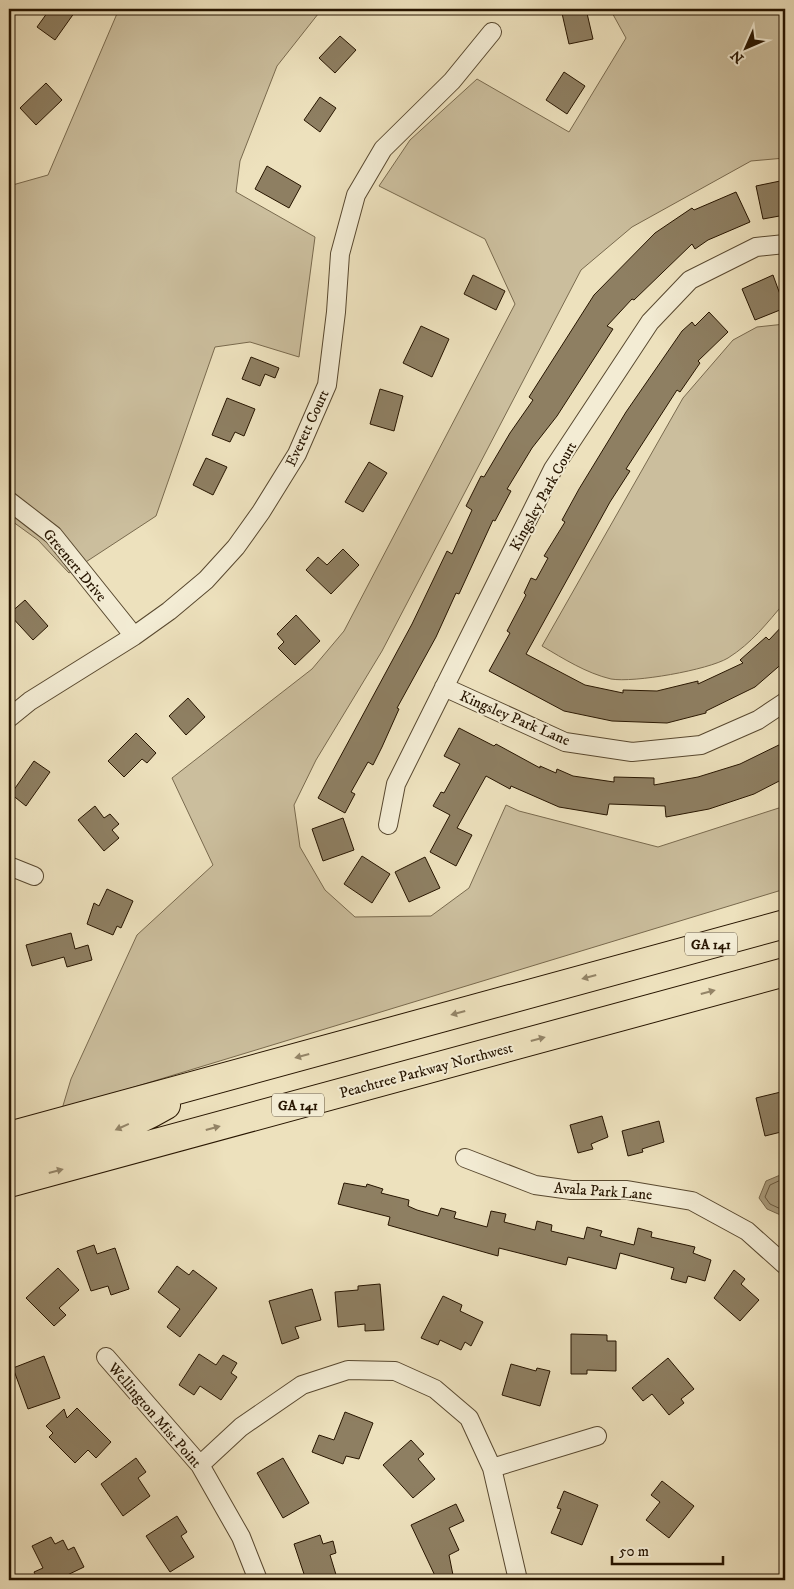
<svg xmlns="http://www.w3.org/2000/svg" width="794" height="1589" viewBox="0 0 794 1589" font-family="'IM FELL DW Pica',serif">
  <rect width="100%" height="100%" fill="#ede1bd"/>
  <filter id="stains"><feTurbulence type="fractalNoise" baseFrequency=".004" numOctaves="4"/><feColorMatrix values="0 0 0 0 .2 0 0 0 0 .09 0 0 0 0 .02 0 0 0 .5 -.17"/></filter>
  <radialGradient id="worn" r=".72"><stop offset=".6" stop-color="#630" stop-opacity="0"/><stop offset="1" stop-color="#630" stop-opacity=".3"/></radialGradient>
  <path fill="#cbbe9d" stroke="#796a4e" d="M119,9h203l-45,57 -37,95 -4,31 79,45 -16,120 -49,-15 -35,5 -59,169 -87,57 -31,-33 -29,-21v-333l39,-11z
    M610,9h175v149l-34,3 -119,66 -51,43 -199,381 -66,109 -22,45 6,42 25,43 30,27 76,-1 38,-28 37,-83 13,6 139,36 127,-41v83l-723,220 9,-30 66,-144 76,-70 -41,-87 140,-109 32,-38 171,-327 -30,-65 -106,-53 31,-46 67,-61 92,53 57,-94z
    M785,324v278c-18,21 -33,41 -57,56 -20,12 -94,25 -117,21 -25,-6 -47,-20 -69,-33l141,-248 50,-58 24,-13z"/>
  <path fill="#aa9c7d" stroke="#76664b" d="M785,1173v44l-18,-8 -8,-11 7,-17z"/>
  <g fill="none" stroke-linecap="round" stroke-linejoin="round">
    <path stroke="#68583e" stroke-width="1" d="M785,1178l-15,7 -5,12 5,7 15,7"/>
  </g>
  <path fill="#8e7f62" stroke="#271500" d="M50,9h27l-22,31 -18,-13z
    M561,9h25l7,30 -24,5z
    M340,36l16,14 -21,23 -16,-15z
    M564,72l21,14 -18,28 -21,-14z
    M46,83l16,17 -26,25 -16,-17z
    M320,97l16,11 -16,24 -16,-12z
    M267,166l34,20 -12,22 -34,-19z
    M785,180v35l-22,4 -7,-33z
    M736,192l14,30 -42,18 -13,9 -3,-5 -58,56 -2,-1 -25,27 6,3 -56,87 -25,32 -25,41 4,2 -16,30 -2,-1 -34,74 -3,-1 -20,44 -39,71 2,1 -17,38 -9,18 -5,-3 -17,30 4,2 -10,19 -27,-15 94,-174 35,-73 5,3 20,-44 -6,-4 15,-30 3,1 26,-44 23,-33 -4,-3 65,-102 61,-62 37,-25 2,2z
    M473,275l32,16 -9,19 -32,-16z
    M773,275l12,33 -30,12 -13,-31z
    M709,312l19,20 -30,29 2,2 -20,29 -3,-2 -51,79 4,2 -20,31 -84,152 59,31 38,8v-3l34,1 41,-10v3l45,-21 -3,-3 26,-23 3,3 16,-17v38l-30,26 -49,24v2l-39,10 -55,-2 -48,-10 -75,-40 21,-38 -3,-2 19,-36 -2,-2 7,-15 5,2 12,-22 -4,-2 21,-34 -3,-2 17,-31 47,-77 56,-81 10,-9 3,4z
    M421,326l28,13 -17,38 -29,-14z
    M251,357l28,11 -4,10 -10,-4 -5,12 -18,-7z
    M380,389l23,7 -9,35 -24,-7z
    M227,398l28,11 -11,27 -9,-4 -5,10 -18,-7z
    M206,458l21,9 -14,28 -20,-10z
    M369,462l18,11 -24,39 -18,-10z
    M343,549l16,16 -28,29 -25,-24 12,-13 9,8z
    M25,600l23,26 -15,14 -24,-26z
    M296,615l24,26 -25,24 -17,-17 6,-6 -7,-8z
    M188,698l17,19 -19,18 -17,-19z
    M459,728l35,18 2,-2 44,24v-2l16,7 1,-4 16,7 41,6v-5l40,1v7l44,-8 42,-13 45,-22v36l-31,16 -45,15 -43,8 -1,-11 -56,-2 -2,11 -48,-8 -48,-21 -1,3 -24,-13 -29,52 15,7 -16,31 -26,-14 20,-37 -17,-9 8,-14 3,1 16,-29 -16,-8z
    M136,733l20,20 -9,10 -5,-4 -18,18 -16,-16z
    M34,761l16,11 -24,34 -15,-12z
    M95,806l9,12 6,-4 9,10 -7,6 7,8 -15,13 -26,-31z
    M343,818l11,32 -31,11 -11,-32z
    M362,856l28,18 -18,29 -28,-19z
    M425,857l15,31 -31,14 -14,-30z
    M107,889l26,12 -12,27 -4,-2 -4,9 -26,-11 7,-21 5,3z
    M71,933l4,16 13,-4 4,15 -25,7 -3,-10 -32,9 -6,-21z
    M785,1091v40l-20,5 -9,-38z
    M602,1116l6,21 -17,7 2,5 -15,4 -8,-28z
    M659,1121l5,21 -22,7 1,3 -15,4 -6,-25z
    M344,1183l22,4 1,-3 16,5 -2,4 28,7 -1,6 9,4 21,6 3,-8 15,4 -2,6 33,9 4,-16 15,3 -2,8 31,8 2,-9 15,4 -1,6 33,8 3,-12 15,4 -2,5 34,9 4,-17 14,4 -1,5 44,10 -2,6 18,7 -6,21 -17,-5 -2,7 -15,-4 3,-11 -54,-15 -4,16 -48,-12 -2,8 -67,-17 -1,8 -110,-31 2,-8 -52,-13z
    M94,1245l3,9 18,-6 14,41 -18,6 -3,-9 -17,5 -14,-40z
    M177,1266l12,9 4,-5 24,18 -37,49 -13,-10 13,-18 -22,-17z
    M58,1268l21,22 -20,18 7,7 -12,11 -28,-28z
    M734,1270l11,9 -4,5 18,16 -19,21 -26,-23z
    M380,1284l4,46 -19,1v-7l-27,3 -3,-35 23,-2v-4z
    M312,1289l9,31 -26,7 4,11 -17,6 -13,-43z
    M443,1296l19,9 -2,6 23,11 -12,24 -6,-4 -4,8 -21,-10 -2,5 -17,-7z
    M571,1334l36,1v6h9v30l-29,-1v4h-16z
    M199,1354l17,11 7,-10 14,8 -6,10 6,4 -16,23 -21,-14 -6,9 -15,-10z
    M44,1356l16,42 -32,11 -15,-41z
    M668,1358l26,31 -13,10 3,4 -15,12 -17,-21 -9,7 -11,-13z
    M511,1364l25,7 1,-3 13,3 -10,35 -38,-11z
    M77,1408l34,34 -15,16 -8,-8 -13,13 -26,-26 4,-4 -7,-7 18,-17 3,9z
    M345,1412l28,11 -14,36 -13,-3 -3,8 -31,-12 7,-17 15,5z
    M411,1440l13,14 -6,5 17,20 -22,19 -30,-33z
    M136,1458l10,14 -8,6 12,18 -27,20 -22,-32z
    M283,1458l26,45 -26,15 -26,-45z
    M662,1481l32,25 -25,32 -23,-18 14,-18 -9,-7z
    M564,1491l34,14 -16,40 -31,-12 10,-24 -4,-1z
    M456,1504l8,17 -15,7 10,22 -10,5 5,25h-17l-26,-55z
    M177,1516l10,16 -6,4 13,21 -24,15 -24,-36z
    M320,1535l3,9 10,-3 3,12 -6,2 7,23 -8,2h-23l-12,-36z
    M51,1537l4,7 8,-4 5,10 6,-3 10,20 -27,13h-19l-4,-8 9,-4 -11,-22z"/>
  <g fill="none" stroke-linecap="round" stroke-linejoin="round">
    <g stroke="#58482f" stroke-width="20">
      <path id="minor" d="M9,501l44,34 81,101
        M444,687l121,55 67,10 69,-7 57,-25 27,-18
        M9,718l21,-17 104,-65 35,-25 37,-31 30,-33 25,-35 36,-58 30,-69 9,-73 4,-58 16,-59 27,-46 69,-68 40,-49
        M388,825l8,-41 157,-315 97,-147 40,-42 66,-33 29,-3
        M9,866l25,10
        M465,1158l70,27 36,5h56l65,11 55,30 38,34
        M106,1357l94,108 41,72 17,43
        M200,1465l41,-38 61,-42 46,-15 47,1 40,18 34,29 23,50 26,112
        M492,1468l105,-32"/>
    </g>
    <g stroke="#271500" stroke-width="30">
      <path id="trunk" d="M9,1136l776,-212
        M9,1163c54,-15 108,-29 157,-58
        M9,1183l776,-211"/>
    </g>
    <use href="#minor" stroke="#f3ecd4" stroke-width="18"/>
    <use href="#trunk" stroke="#ede1bd" stroke-width="28"/>
  </g>
  <defs><path id="oneway-solid" d="M-6-.8H1V-3.2L6.5 0L1 3.2V.8H-6Z" transform="scale(1.25)"/></defs>
  <g fill="#948568">
    <use href="#oneway-solid" transform="translate(589 977) rotate(165)"/>
    <use href="#oneway-solid" transform="translate(708 992) rotate(-15)"/>
    <use href="#oneway-solid" transform="translate(458 1013) rotate(165)"/>
    <use href="#oneway-solid" transform="translate(538 1039) rotate(-15)"/>
    <use href="#oneway-solid" transform="translate(302 1056) rotate(165)"/>
    <use href="#oneway-solid" transform="translate(122 1127) rotate(156)"/>
    <use href="#oneway-solid" transform="translate(213 1128) rotate(-15)"/>
    <use href="#oneway-solid" transform="translate(56 1171) rotate(-15)"/>
  </g>
  <g text-anchor="middle" stroke-width="4" stroke-linejoin="round" paint-order="stroke">
    <g fill="#f3ecd4" stroke="#645640" stroke-width="1">
      <rect x="685" y="932.5" width="52" height="23" rx="4"/>
      <rect x="272" y="1093.5" width="52" height="23" rx="4"/>
    </g>
    <g font-size="14" font-weight="bold" fill="#271500">
      <text x="711" y="949">GA 141</text>
      <text x="298" y="1110">GA 141</text>
    </g>
    <g font-size="15" fill="#271500" stroke="#f3ecd4">
      <text transform="translate(307 428) rotate(-65)" y="5">Everett Court</text>
      <text transform="translate(543 496) rotate(-61)" y="5">Kingsley Park Court</text>
      <text transform="translate(75 565) rotate(50)" y="5">Greenert Drive</text>
      <text transform="translate(515 718) rotate(23)" y="5">Kingsley Park Lane</text>
      <text transform="translate(426 1070) rotate(-15)" y="5">Peachtree Parkway Northwest</text>
      <text transform="translate(603 1191) rotate(4)" y="5">Avala Park Lane</text>
      <text transform="translate(155 1415) rotate(49)" y="5">Wellington Mist Point</text>
    </g>
  </g>
  <rect width="794" height="1589" fill="none" stroke="#ede1bd" stroke-width="30"/>
  <rect x="10" y="10" width="774" height="1569" fill="none" stroke="#271500" stroke-width="2.5"/>
  <rect x="15" y="15" width="764" height="1559" fill="none" stroke="#271500"/>
  <g transform="translate(746 48) rotate(225)" stroke="#f3ecd4" stroke-width="4" paint-order="stroke">
  <path d="M0-4L9 19L0 12L-9 19Z" fill="#271500"/>
  <text y="-8" font-size="14" font-weight="bold" text-anchor="middle" fill="#271500">N</text>
  </g>
  <path d="M612 1556v8h111v-8" fill="none" stroke="#271500" stroke-width="2.5"/>
  <text x="619" y="1556" font-size="15" fill="#271500" stroke="#f3ecd4" stroke-width="4" paint-order="stroke">50 m</text>
  <rect width="100%" height="100%" filter="url(#stains)"/>
  <rect width="100%" height="100%" fill="url(#worn)"/>
</svg>
